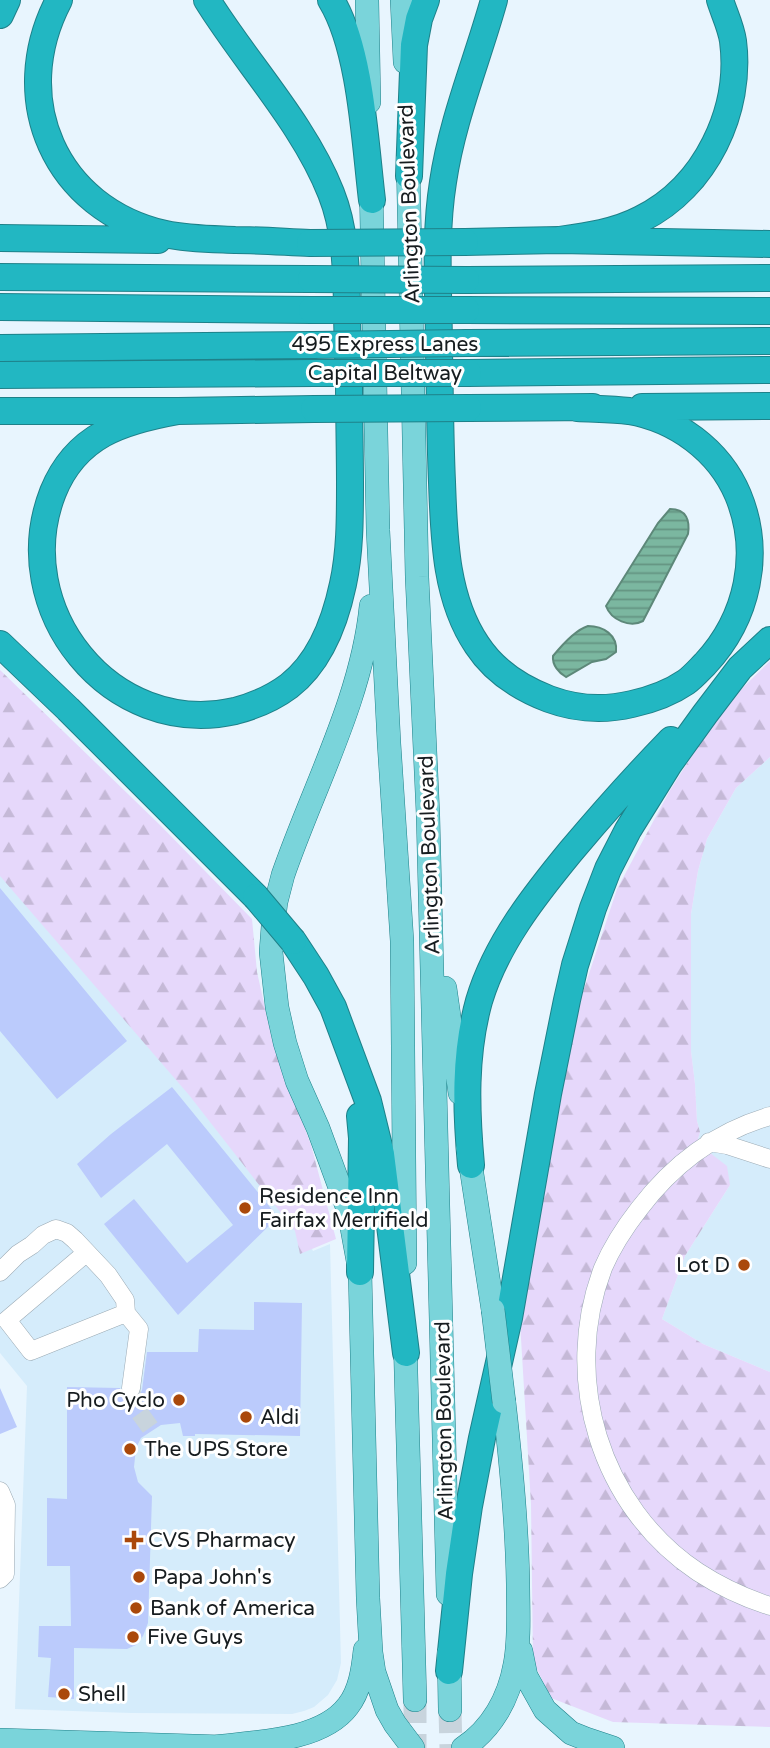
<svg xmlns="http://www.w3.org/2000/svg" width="770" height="1748" viewBox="0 0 770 1748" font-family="'Varela Round',sans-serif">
  <defs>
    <pattern id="forest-firs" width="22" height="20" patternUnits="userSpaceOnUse" patternTransform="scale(1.75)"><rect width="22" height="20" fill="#e6d8fb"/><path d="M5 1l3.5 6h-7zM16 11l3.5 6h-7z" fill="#c5b9d7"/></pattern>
    <pattern id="water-rules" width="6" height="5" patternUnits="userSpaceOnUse" patternTransform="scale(1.75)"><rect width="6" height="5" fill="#7bb7a0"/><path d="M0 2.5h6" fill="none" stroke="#649482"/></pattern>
  </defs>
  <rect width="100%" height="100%" fill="#e8f5fe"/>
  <path fill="#d5ecfb" d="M770,757v615l-67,-28 -41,-25 23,-63 45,-71 -32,-46 2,-7 -3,-11 -2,-37 -4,-33v-137l7,-43 9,-32 29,-51z
    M0,773l275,399 38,79 17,-7 11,419 -4,17 -9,15 -14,12 -10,4 -12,3 -161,-1 -116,-4 12,-323 -27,-33z"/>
  <path fill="url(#forest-firs)" d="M770,661v96l-34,31 -29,51 -9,32 -7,43v137l4,33 2,37 3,11 -2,7 7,10 22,17 3,19 -45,71 -23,63 41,25 67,28v355l-157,-5 -62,-24 -18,-37 -2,-157 -11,-182 58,-315 39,-118 52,-97 53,-84z
    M0,670l160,155 92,94 5,53 15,67 39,106 25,94 -36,15 -5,-23 -106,-136 -189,-219z"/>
  <path fill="url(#water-rules)" stroke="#5d8879" stroke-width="2" d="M670,509c17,0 20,12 18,25l-45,87c-13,7 -32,-1 -37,-15l52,-83z
    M588,626c15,0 30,9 28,26l-10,7 -14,3 -26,15c-7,-4 -14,-12 -13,-21 9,-11 22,-26 35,-30z"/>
  <path fill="#bbcbfc" d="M0,888l127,153 -70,58 -57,-68z
    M172,1087l106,130 -100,98 -74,-91 30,-25 53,64 46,-38 -66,-81 -66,54 -24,-34 34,-30z
    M254,1302l48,1 -2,133 -105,-2v2h-12l-3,-13 -19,2 -20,13 -5,10 -2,19 4,15 14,14 -4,127 -5,13 -7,9 -9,4 -53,-1v51l-26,-2 3,-39 -13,-1 1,-31h32l-1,-60h-23v-68l20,1v-112l53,1 1,5 4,4 5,2 6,-1 4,-4 2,-4 5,-38h51l1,-23 55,1z
    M0,1388l17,39 -17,7z"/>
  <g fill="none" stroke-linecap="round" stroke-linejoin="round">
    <path stroke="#c8d4dd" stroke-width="18" stroke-dasharray="18 9" stroke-linecap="butt" d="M131,1388l3,17 18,25"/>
    <path stroke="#c8d4dd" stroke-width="23" stroke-dasharray="23 11" stroke-linecap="butt" d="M415,1700v48
      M450,1710l1,38"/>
    <g stroke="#9aa9b3" stroke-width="19">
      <path id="minor" d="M770,1116c-55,16 -97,48 -131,93 -14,18 -27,38 -36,59 -42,110 -3,239 95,304 23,15 47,26 72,34
        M709,1142l18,3 43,14
        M0,1272l18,-18 14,-9 11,-10 13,-6 11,4 8,7 33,35 17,25 1,13 -95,38 -24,-31 79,-67
        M126,1313l13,16 -8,59
        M0,1491l6,14 -1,69 -5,5"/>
    </g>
    <g stroke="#1e8189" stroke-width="24">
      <path id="major" d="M367,0l2,102
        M402,0l3,62
        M408,159l9,418 11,238 20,779
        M371,182l7,348 11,213 13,198 3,322
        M371,606c-9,92 -58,182 -88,269l-7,27 -3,24 -2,26 6,55 8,36 12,38 21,47 31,84 11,60 8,326 3,54 3,20 13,38 8,14 18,24
        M445,988l15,105
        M468,1148l25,162
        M405,1336l10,364
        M521,1651l5,25 19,34 26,23 15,6 27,9
        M449,1653l1,57
        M0,1740l225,7
        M212,1747c41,-5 109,-5 136,-41 12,-15 15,-37 17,-56
        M463,1748c29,-19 46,-50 52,-84 5,-26 3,-54 3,-80 -1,-61 -7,-122 -14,-182"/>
    </g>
    <g stroke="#1e8189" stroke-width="28">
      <path id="highway" d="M59,0c-52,99 -4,209 106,234 23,5 46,5 70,6 25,0 50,2 75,3
        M331,0c30,49 34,143 41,200
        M494,0c-17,61 -42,120 -51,182 -9,56 -4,113 -4,169 1,44 1,87 3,131 2,54 3,116 35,163 17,26 43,43 72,54 27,10 54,12 83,5 18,-4 38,-11 54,-22 7,-5 13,-12 19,-18 43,-46 57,-111 33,-169 -19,-45 -62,-76 -109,-84 -17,-2 -35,-2 -52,-3
        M0,15l7,-15
        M409,176l5,-131 5,-26 7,-19
        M0,238l158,2
        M559,240c29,-4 57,-8 82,-21 65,-32 101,-109 92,-178 -2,-14 -9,-28 -13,-41
        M465,242l94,-2 211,4
        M0,277l311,2
        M466,280l304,-2
        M0,307l312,3
        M466,310l304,1
        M467,343l303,-2
        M0,348l313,-3
        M468,373l302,-3
        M0,375l314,-2
        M642,407l128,-1
        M468,408l125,-1
        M0,411h178l136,-2
        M178,411c-56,10 -102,24 -125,81 -46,117 58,247 182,219 19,-5 38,-13 54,-25 31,-24 46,-64 54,-102 7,-32 7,-65 7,-98 0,-35 -1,-70 -1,-105 -1,-26 -2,-52 -2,-78 -1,-38 -2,-75 -16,-110 -27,-69 -85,-130 -124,-193
        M0,644l68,65 188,188
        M293,941l23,35 17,31 35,94 13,53 25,199
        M471,1165c-5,-55 -7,-110 8,-164 17,-57 55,-105 92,-150 32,-38 65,-75 100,-111
        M360,1272l2,-134 -2,-22
        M449,1671l10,-97 10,-68 13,-68 27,-120 39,-224 19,-94 8,-35 18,-57 15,-39 20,-39 41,-66 36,-50 35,-46 30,-28"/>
    </g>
    <use href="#minor" stroke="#fff" stroke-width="18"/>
    <use href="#major" stroke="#7ad4da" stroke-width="23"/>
    <use href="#highway" stroke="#22b7c2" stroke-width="26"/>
    <g stroke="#1e8189" stroke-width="24" stroke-linecap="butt">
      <path id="major-bridge" d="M493,1310l11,92"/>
    </g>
    <g stroke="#1e8189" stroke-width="28" stroke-linecap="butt">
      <path id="highway-bridge" d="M310,243l155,-1
        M311,279l155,1
        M312,310h154
        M313,345l154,-2
        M314,373h154
        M314,409l154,-1
        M256,897l37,44"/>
    </g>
    <use href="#major-bridge" stroke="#7ad4da" stroke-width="23"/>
    <use href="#highway-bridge" stroke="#22b7c2" stroke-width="26"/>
  </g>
  <g fill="#aa480a" stroke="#fff" stroke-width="2.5">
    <circle cx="245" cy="1208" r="7"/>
    <circle cx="744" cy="1265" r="7"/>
    <circle cx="179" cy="1400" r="7"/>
    <circle cx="246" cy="1417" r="7"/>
    <circle cx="130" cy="1449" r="7"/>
    <path d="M130.5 1529.5h7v7h7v7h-7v7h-7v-7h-7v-7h7z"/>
    <circle cx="139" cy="1577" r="7"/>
    <circle cx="136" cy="1608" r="7"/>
    <circle cx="133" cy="1637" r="7"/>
    <circle cx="64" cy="1694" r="7"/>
  </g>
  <g text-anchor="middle" stroke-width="6" stroke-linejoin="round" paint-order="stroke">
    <g font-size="21" fill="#161c1f" stroke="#fff">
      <text transform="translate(409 204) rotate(-92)" y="7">Arlington Boulevard</text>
      <text x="385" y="351">495 Express Lanes</text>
      <text x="385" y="380">Capital Beltway</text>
      <text transform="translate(429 855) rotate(-92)" y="7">Arlington Boulevard</text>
      <text transform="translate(444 1421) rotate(-91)" y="7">Arlington Boulevard</text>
    </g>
    <g font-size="21" fill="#161c1f" stroke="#fff" text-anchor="start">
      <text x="259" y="1203">Residence Inn<tspan x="259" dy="24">Fairfax Merrifield</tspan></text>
      <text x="730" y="1272" text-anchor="end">Lot D</text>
      <text x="165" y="1407" text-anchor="end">Pho Cyclo</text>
      <text x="260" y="1424">Aldi</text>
      <text x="144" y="1456">The UPS Store</text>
      <text x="148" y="1547">CVS Pharmacy</text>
      <text x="153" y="1584">Papa John's</text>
      <text x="150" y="1615">Bank of America</text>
      <text x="147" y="1644">Five Guys</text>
      <text x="78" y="1701">Shell</text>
    </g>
  </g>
</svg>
